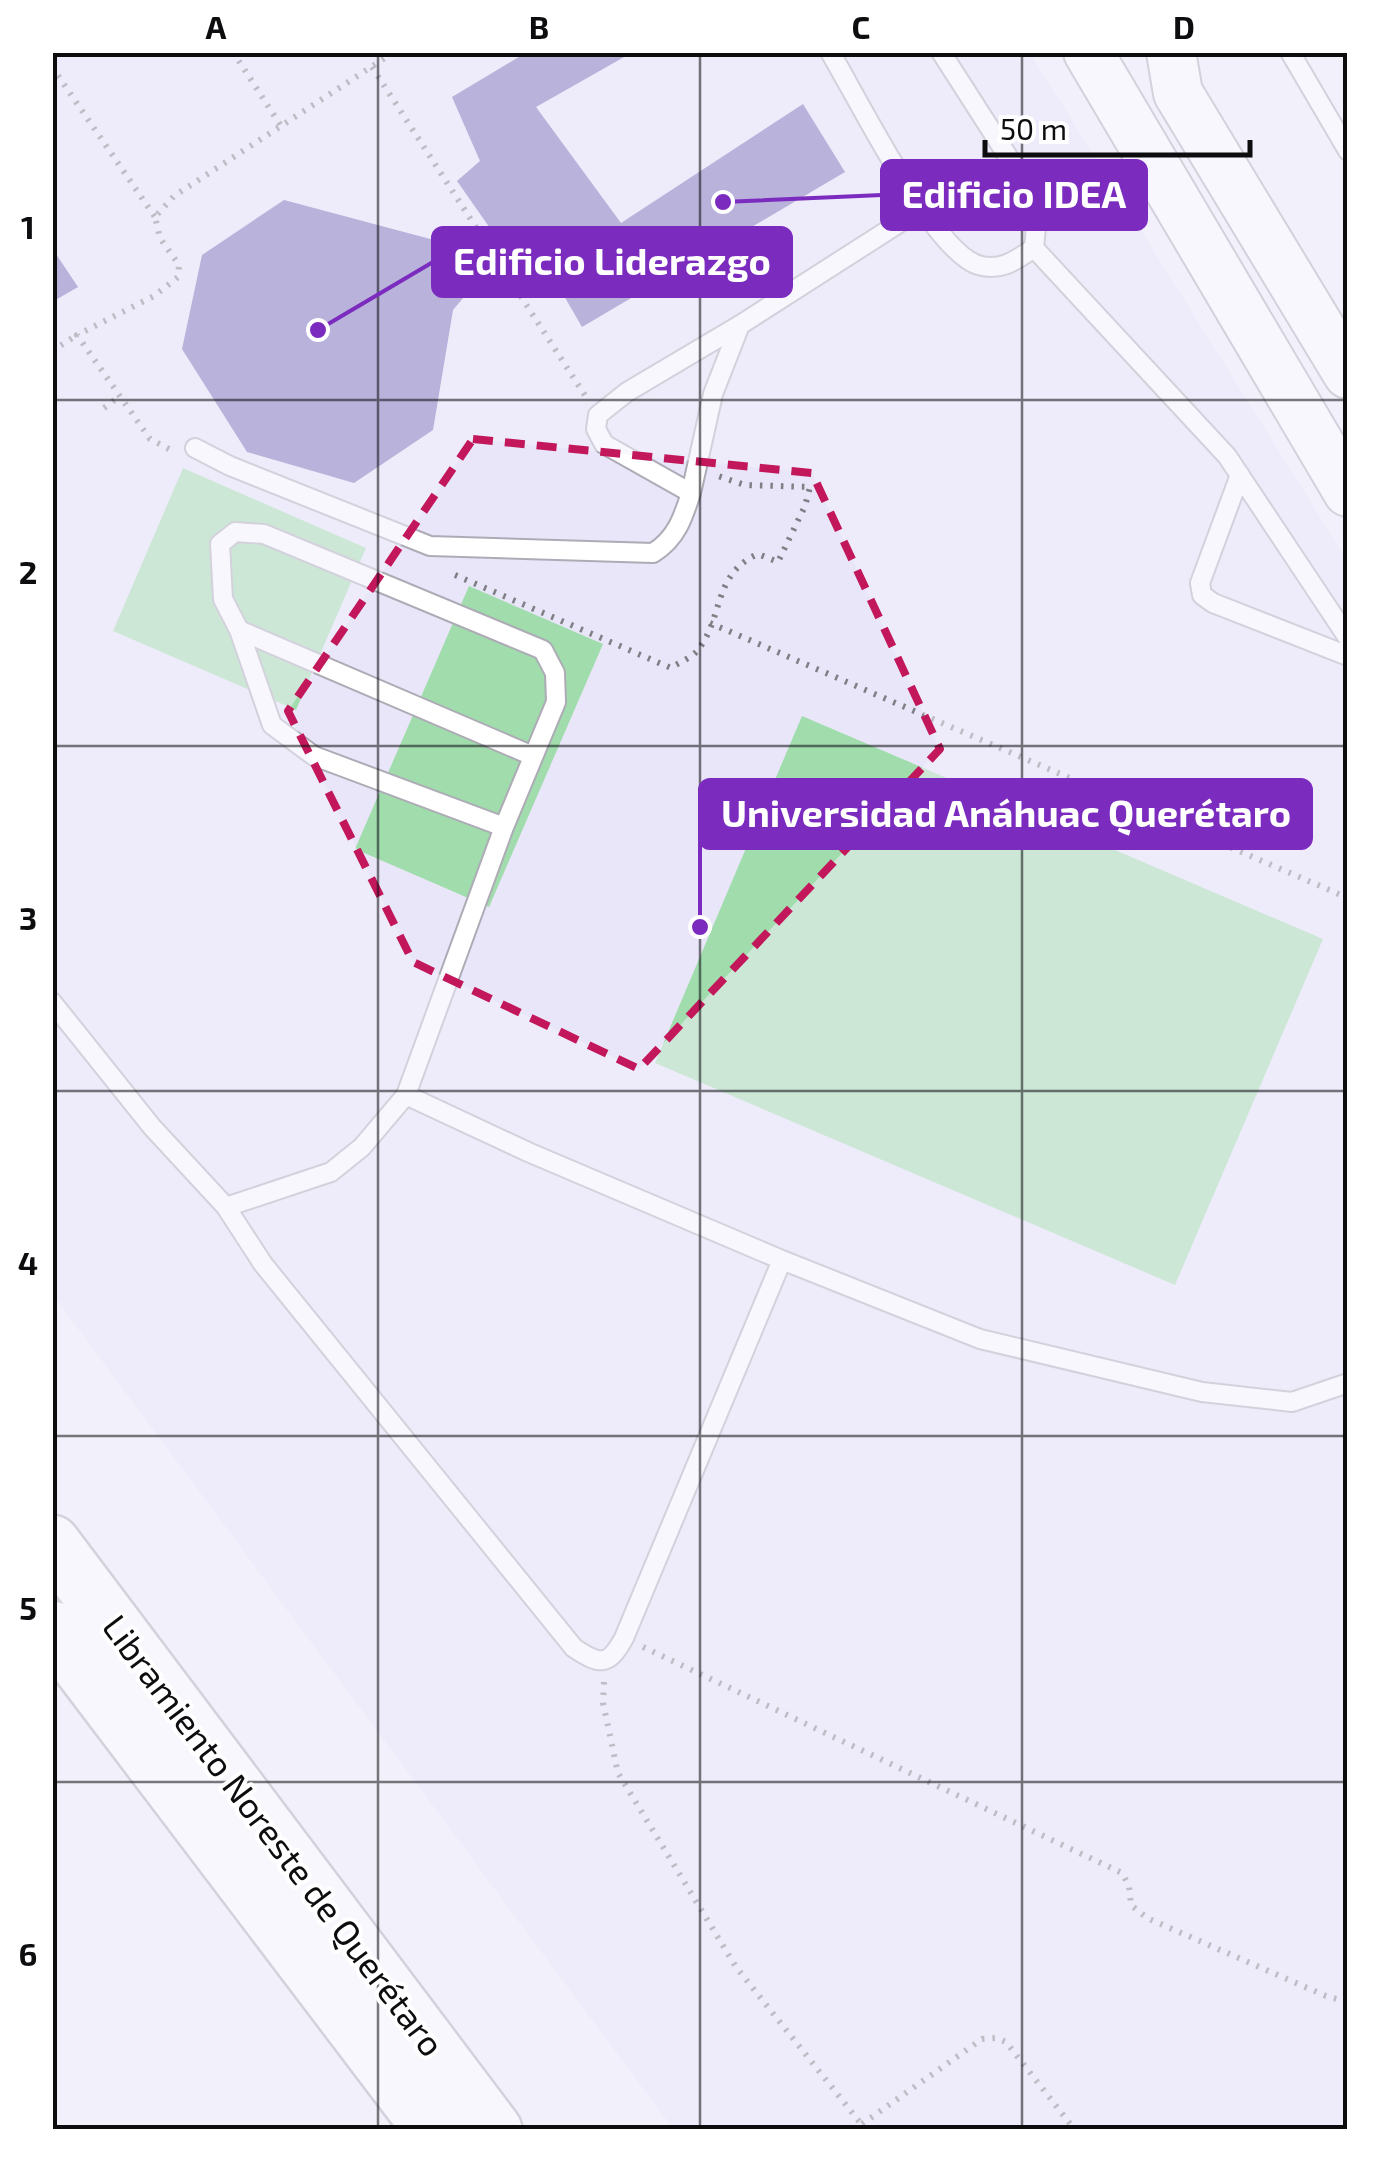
<svg xmlns="http://www.w3.org/2000/svg" width="1400" height="2182" viewBox="0 0 1400 2182" font-family="'Exo 2',sans-serif">
  <rect width="100%" height="100%" fill="#f2f1fb"/>
  <path fill="#e8e6f8" d="M53,53h977l317,507v1569h-674l-620,-834z"/>
  <path fill="#a0dcac" d="M183,468l183,80 -70,162 -183,-79z
    M469,586l134,58 -114,263 -134,-58z
    M802,716l521,223 -148,346 -520,-222z"/>
  <path fill="#7367b3" d="M527,52h106l-97,55 85,116 182,-119 42,68 -263,155 -44,-76 -25,10 -56,-80 23,-20 -28,-64z
    M284,200l165,44 25,41 -21,25 -20,120 -79,53 -107,-31 -65,-103 20,-94z
    M52,248l26,39 -26,15z"/>
  <g fill="none" stroke-linecap="round" stroke-linejoin="round">
    <g stroke="#adacb6" stroke-width="22">
      <path id="service" d="M830,52c27,45 103,199 148,213 23,7 38,-5 56,-17l2,-21 -4,-33 -91,-142
        M1290,52l58,99
        M1034,248l193,208 121,182
        M740,325l-27,69 -22,99 -87,-49 -8,-15 2,-14 29,-23 113,-67 181,-116
        M195,448l35,18 200,80 223,7c23,-14 30,-35 38,-60
        M1240,475l-40,108 2,12 11,8 135,53
        M239,630l294,126
        M52,1002l100,125 74,80 37,57 311,384c26,17 34,19 50,-10l158,-378
        M406,1095l122,57 254,108 198,79 222,53 90,10 56,-19
        M226,1207l105,-35 31,-25 44,-52 98,-268 52,-125 -1,-29 -12,-23 -279,-116 -29,-2 -15,12 3,55 16,31 33,95 42,31 190,71"/>
    </g>
    <g stroke="#adacb6" stroke-width="52">
      <path id="tertiary" d="M1088,52l260,440
        M1171,52l7,41 170,281"/>
    </g>
    <g stroke="#adacb6" stroke-width="60">
      <path id="motorway" d="M52,1543l442,587
        M52,1629l380,501"/>
    </g>
    <path stroke="#7f7f85" stroke-width="6" stroke-dasharray="2.5 8" stroke-linecap="butt" d="M233,52l48,74
      M52,59l12,-7
      M52,67l103,150
      M372,67l214,330
      M52,351l25,-16
      M104,408l16,-12
      M169,449l-19,-10 -73,-104 77,-39 24,-19 1,-12 -19,-27 -5,-21 19,-21 220,-144
      M455,575l216,93c7,-5 20,-10 26,-17 27,-32 15,-77 61,-97l20,8 27,-56 5,-19 -65,-2 -27,-9
      M710,623l638,275
      M643,1647l479,226 7,13 2,19 16,13 179,78 22,6
      M604,1682l-1,21 15,70 118,194 130,163
      M862,2124l120,-85 14,-1 10,4 69,88"/>
    <use href="#service" stroke="#fff" stroke-width="18"/>
    <use href="#tertiary" stroke="#fff" stroke-width="48"/>
    <use href="#motorway" stroke="#fff" stroke-width="55"/>
  </g>
  <path d="M0 0H1400V2182H0ZM473,439l339,34 128,276 -301,320 -226,-107 -125,-251z" fill="#f2f1fb" fill-opacity=".55" fill-rule="evenodd"/>
  <path fill="none" stroke="#c2185b" stroke-width="8" stroke-dasharray="20 12" stroke-linejoin="round" d="M473,439l339,34 128,276 -301,320 -226,-107 -125,-251z"/>
  <path fill="none" stroke="#0d0d10" stroke-width="2.5" stroke-opacity="0.55" d="M378,52v2078M700,52v2078M1022,52v2078M52,400h1296M52,746h1296M52,1091h1296M52,1436h1296M52,1782h1296"/>
  <g text-anchor="middle" stroke-width="8" stroke-linejoin="round" paint-order="stroke">
    <g font-size="35" fill="#0d0d10" stroke="#fff">
      <text transform="translate(273 1836) rotate(53)" y="12">Libramiento Noreste de Querétaro</text>
    </g>
  </g>
  <path fill="none" stroke="#7b2cbf" stroke-width="4" d="M723 202L882 195M318 330L433 262M700 927L700 814"/>
  <g fill="#7b2cbf" stroke="#fff" stroke-width="4">
    <circle cx="723" cy="202" r="10"/>
    <circle cx="318" cy="330" r="10"/>
    <circle cx="700" cy="927" r="10"/>
  </g>
  <g fill="#7b2cbf" stroke="#7b2cbf" stroke-width="4">
    <rect x="882" y="161" width="264" height="68" rx="10"/>
    <rect x="433" y="228" width="358" height="68" rx="10"/>
    <rect x="700" y="780" width="611" height="68" rx="10"/>
  </g>
  <g font-size="38" text-anchor="middle" font-weight="bold" fill="#fff">
    <text x="1014" y="208">Edificio IDEA</text>
    <text x="612" y="275">Edificio Liderazgo</text>
    <text x="1006" y="827">Universidad Anáhuac Querétaro</text>
  </g>
  <rect width="1400" height="2182" fill="none" stroke="#ffffff" stroke-width="110"/>
  <path d="M985 140v15h265v-15" fill="none" stroke="#0d0d10" stroke-width="5"/>
  <text x="1000" y="140" font-size="30" fill="#0d0d10" stroke="#ffffff" stroke-width="8" paint-order="stroke">50 m</text>
  <rect x="55" y="55" width="1290" height="2072" fill="none" stroke="#0d0d10" stroke-width="4"/>
  <g font-size="32" text-anchor="middle" font-weight="bold" fill="#0d0d10">
    <text x="216" y="39">A</text>
    <text x="539" y="39">B</text>
    <text x="861" y="39">C</text>
    <text x="1184" y="39">D</text>
    <text x="28" y="239">1</text>
    <text x="28" y="584">2</text>
    <text x="28" y="930">3</text>
    <text x="28" y="1275">4</text>
    <text x="28" y="1620">5</text>
    <text x="28" y="1966">6</text>
  </g>
</svg>
